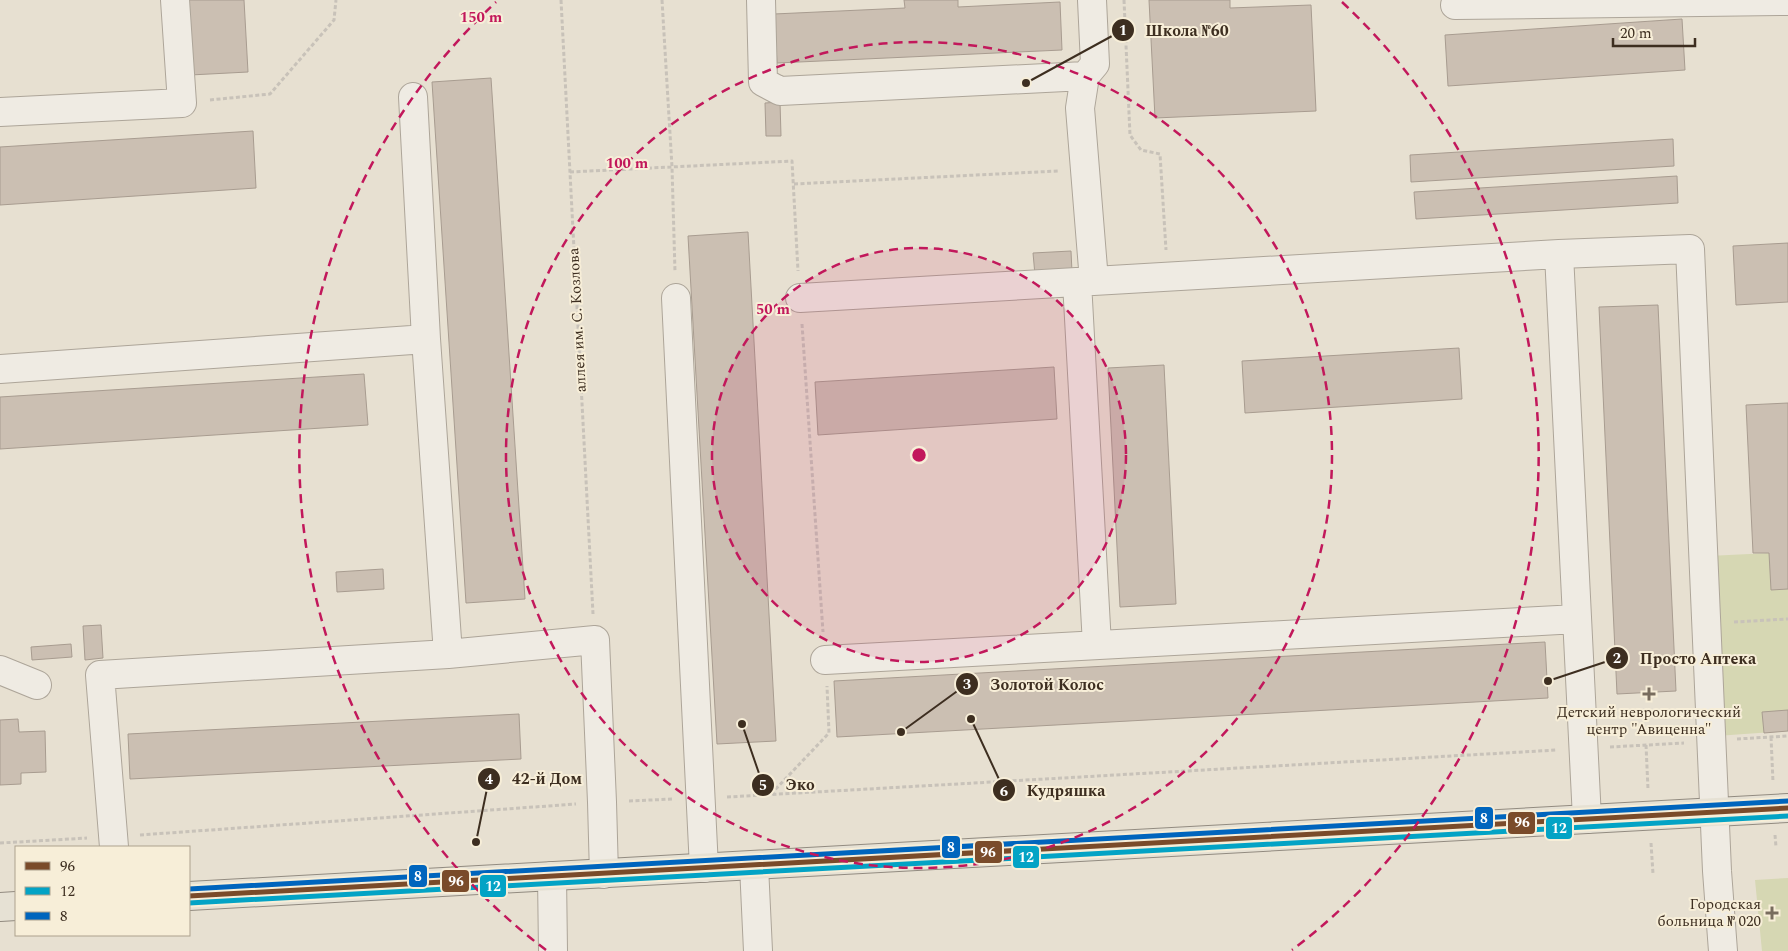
<svg xmlns="http://www.w3.org/2000/svg" width="1788" height="951" viewBox="0 0 1788 951" font-family="Spectral,serif">
  <rect width="100%" height="100%" fill="#e7e0d1"/>
  <path fill="#d6d7b3" d="M1788,552v179l-72,5 -8,-180z
    M1788,878v73h-26l-7,-71z"/>
  <path fill="#cbbfb2" stroke="#a89c90" d="M185,0h59l4,72 -58,3z
    M904,0h54v7l102,-5 2,48 -285,13 -3,-49 131,-6z
    M1149,0h81v8l81,-3 5,106 -161,7z
    M1682,19l3,51 -237,16 -3,-51z
    M491,78l34,521 -59,4 -34,-521z
    M780,102l1,34h-15l-1,-33z
    M253,131l3,57 -256,17v-58z
    M1673,139l1,27 -263,16 -1,-27z
    M1677,176l1,27 -262,16 -2,-27z
    M748,232l28,509 -59,3 -29,-508z
    M1788,243v59l-52,3 -3,-59z
    M1071,251l1,21 -37,3 -2,-22z
    M1658,305l18,386 -59,3 -18,-387z
    M1459,348l3,51 -217,14 -3,-52z
    M1164,365l12,239 -56,3 -12,-239z
    M1054,367l3,52 -239,16 -3,-53z
    M364,374l4,51 -368,24v-52z
    M1788,403v186l-17,1 -2,-37h-16l-7,-148z
    M383,569l1,20 -47,3 -1,-20z
    M101,625l2,33 -18,2 -2,-34z
    M1545,642l3,56 -711,39 -3,-56z
    M71,644l1,13 -40,3 -1,-13z
    M1788,710v21l-24,2 -2,-21z
    M519,714l2,45 -391,20 -2,-45z
    M18,719l1,13 26,-1 1,41 -25,1v11l-21,1v-65z"/>
  <g fill="none" stroke-linecap="round" stroke-linejoin="round">
    <g stroke="#ada599" stroke-width="30">
      <path id="minor" d="M761,0l2,82 17,9 305,-15
        M1092,0l3,64 -10,12 -5,32 14,173
        M1455,5l333,-4
        M413,97l13,242 22,315
        M0,112l182,-9 -7,-103
        M1559,254l28,565
        M1077,282l20,363
        M676,298l28,570
        M800,298l759,-44 131,-5 27,622 6,80
        M0,369l426,-30
        M825,660l752,-41
        M0,670l37,15
        M114,847l-14,-172 348,-21 147,-14 7,162 2,72
        M754,866l4,85
        M552,876l1,75"/>
    </g>
    <g stroke="#928b80" stroke-width="30">
      <path id="major" d="M189,896l1599,-88
        M0,907l16,-1"/>
    </g>
    <path stroke="#c8c2b9" stroke-width="3" stroke-dasharray="4 2.5" stroke-linecap="butt" d="M561,0l32,614
      M662,0l10,167 3,105
      M1124,0l6,135 11,15 19,4 6,96
      M210,100l60,-6 64,-74 2,-20
      M570,172l222,-11 6,110
      M794,184l264,-13
      M802,324l21,308
      M1734,622l54,-3
      M1771,737l2,45
      M1737,739l51,-3
      M1646,745l2,44
      M1610,747l74,-4
      M771,794l58,-61 -2,-47
      M727,797l830,-47
      M629,801l44,-2
      M140,835l436,-31
      M1775,835l1,12
      M0,843l87,-5
      M1651,843l2,31"/>
    <use href="#minor" stroke="#efebe3" stroke-width="28"/>
    <use href="#major" stroke="#e6e1d4" stroke-width="28"/>
    <g stroke="#f7eed8" stroke-width="9">
      <path id="bus-1" d="M189,896l1599,-88"/>
    </g>
    <g stroke="#f7eed8" stroke-width="9">
      <path id="bus-2" d="M189,903l1599,-87"/>
    </g>
    <g stroke="#f7eed8" stroke-width="9">
      <path id="bus-3" d="M189,889l1599,-88"/>
    </g>
    <use href="#bus-1" stroke="#7a4b2a" stroke-width="5"/>
    <use href="#bus-2" stroke="#03a3c5" stroke-width="5"/>
    <use href="#bus-3" stroke="#0065bd" stroke-width="5"/>
  </g>
  <circle cx="919" cy="455" r="207" fill="#c2185b" fill-opacity=".12"/>
  <g fill="none" stroke="#c2185b" stroke-width="2.5" stroke-dasharray="9 6">
    <circle cx="919" cy="455" r="207"/>
    <circle cx="919" cy="455" r="413"/>
    <path d="M546 950A620 620 0 0 1 496 2M1342 2A620 620 0 0 1 1292 950"/>
  </g>
  <g fill="#786c5e" stroke="#f7eed8" stroke-width="2">
    <path d="M1646.5 686.5h5v5h5v5h-5v5h-5v-5h-5v-5h5z"/>
    <path d="M1769.5 905.5h5v5h5v5h-5v5h-5v-5h-5v-5h5z"/>
  </g>
  <g text-anchor="middle" stroke-width="4" stroke-linejoin="round" paint-order="stroke">
    <g font-size="15" fill="#3d2e20" stroke="#f7eed8">
      <text transform="translate(577 320) rotate(-93)" y="5">аллея им. С. Козлова</text>
    </g>
    <g font-size="15" fill="#3d2e20" stroke="#f7eed8">
      <text x="1649" y="717">Детский неврологический<tspan x="1649" dy="17">центр "Авиценна"</tspan></text>
      <text x="1761" y="909" text-anchor="end">Городская<tspan x="1761" dy="17">больница № 020</tspan></text>
    </g>
  </g>
  <circle cx="919" cy="455" r="8" fill="#c2185b" stroke="#f7eed8" stroke-width="2.5"/>
  <g font-size="15" text-anchor="middle" font-weight="bold" fill="#c2185b" stroke="#f7eed8" stroke-width="4" stroke-linejoin="round" paint-order="stroke">
    <text x="481" y="22">150 m</text>
    <text x="627" y="168">100 m</text>
    <text x="773" y="314">50 m</text>
  </g>
  <path fill="none" stroke="#3d2e20" stroke-width="2" d="M1026 83L1123 30M1548 681L1617 658M901 732L967 684M476 842L489 779M742 724L763 785M971 719L1004 790"/>
  <g fill="#3d2e20" stroke="#f7eed8" stroke-width="2">
    <circle cx="1026" cy="83" r="5"/>
    <circle cx="1548" cy="681" r="5"/>
    <circle cx="901" cy="732" r="5"/>
    <circle cx="476" cy="842" r="5"/>
    <circle cx="742" cy="724" r="5"/>
    <circle cx="971" cy="719" r="5"/>
    <circle cx="1123" cy="30" r="12"/>
    <circle cx="1617" cy="658" r="12"/>
    <circle cx="967" cy="684" r="12"/>
    <circle cx="489" cy="779" r="12"/>
    <circle cx="763" cy="785" r="12"/>
    <circle cx="1004" cy="790" r="12"/>
  </g>
  <g font-size="15" text-anchor="middle" font-weight="bold" fill="#fff">
    <text x="1123" y="35">1</text>
    <text x="1617" y="663">2</text>
    <text x="967" y="689">3</text>
    <text x="489" y="784">4</text>
    <text x="763" y="790">5</text>
    <text x="1004" y="796">6</text>
  </g>
  <g font-size="16" text-anchor="middle" font-weight="bold" fill="#3d2e20" stroke="#f7eed8" stroke-width="4" stroke-linejoin="round" paint-order="stroke">
    <text x="1187" y="36">Школа №60</text>
    <text x="1698" y="664">Просто Аптека</text>
    <text x="1047" y="690">Золотой Колос</text>
    <text x="547" y="784">42-й Дом</text>
    <text x="800" y="790">Эко</text>
    <text x="1066" y="796">Кудряшка</text>
  </g>
  <g stroke="#f7eed8" stroke-width="2">
    <rect x="1474" y="806" width="20" height="24" rx="5" fill="#0065bd"/>
    <rect x="1507" y="811" width="29" height="24" rx="5" fill="#7a4b2a"/>
    <rect x="1545" y="816" width="28" height="24" rx="5" fill="#03a3c5"/>
    <rect x="941" y="835" width="20" height="24" rx="5" fill="#0065bd"/>
    <rect x="974" y="840" width="29" height="24" rx="5" fill="#7a4b2a"/>
    <rect x="1012" y="845" width="28" height="24" rx="5" fill="#03a3c5"/>
    <rect x="408" y="864" width="20" height="24" rx="5" fill="#0065bd"/>
    <rect x="441" y="869" width="29" height="24" rx="5" fill="#7a4b2a"/>
    <rect x="479" y="874" width="28" height="24" rx="5" fill="#03a3c5"/>
  </g>
  <g font-size="14" text-anchor="middle" font-weight="bold" fill="#fff">
    <text x="1484" y="823">8</text>
    <text x="1522" y="827">96</text>
    <text x="1559" y="833">12</text>
    <text x="951" y="852">8</text>
    <text x="988" y="857">96</text>
    <text x="1026" y="862">12</text>
    <text x="418" y="881">8</text>
    <text x="456" y="886">96</text>
    <text x="493" y="891">12</text>
  </g>
  <rect x="15" y="846" width="175" height="90" fill="#f7eed8" stroke="#ada18e"/>
  <rect x="25" y="862" width="25" height="8" fill="#7a4b2a" stroke="#ada18e"/>
  <text x="60" y="871" font-size="15" fill="#3d2e20">96</text>
  <rect x="25" y="887" width="25" height="8" fill="#03a3c5" stroke="#ada18e"/>
  <text x="60" y="896" font-size="15" fill="#3d2e20">12</text>
  <rect x="25" y="912" width="25" height="8" fill="#0065bd" stroke="#ada18e"/>
  <text x="60" y="921" font-size="15" fill="#3d2e20">8</text>
  <path d="M1613 38v8h82v-8" fill="none" stroke="#3d2e20" stroke-width="2.5"/>
  <text x="1620" y="38" font-size="15" fill="#3d2e20" stroke="#f7eed8" stroke-width="4" paint-order="stroke">20 m</text>
</svg>
